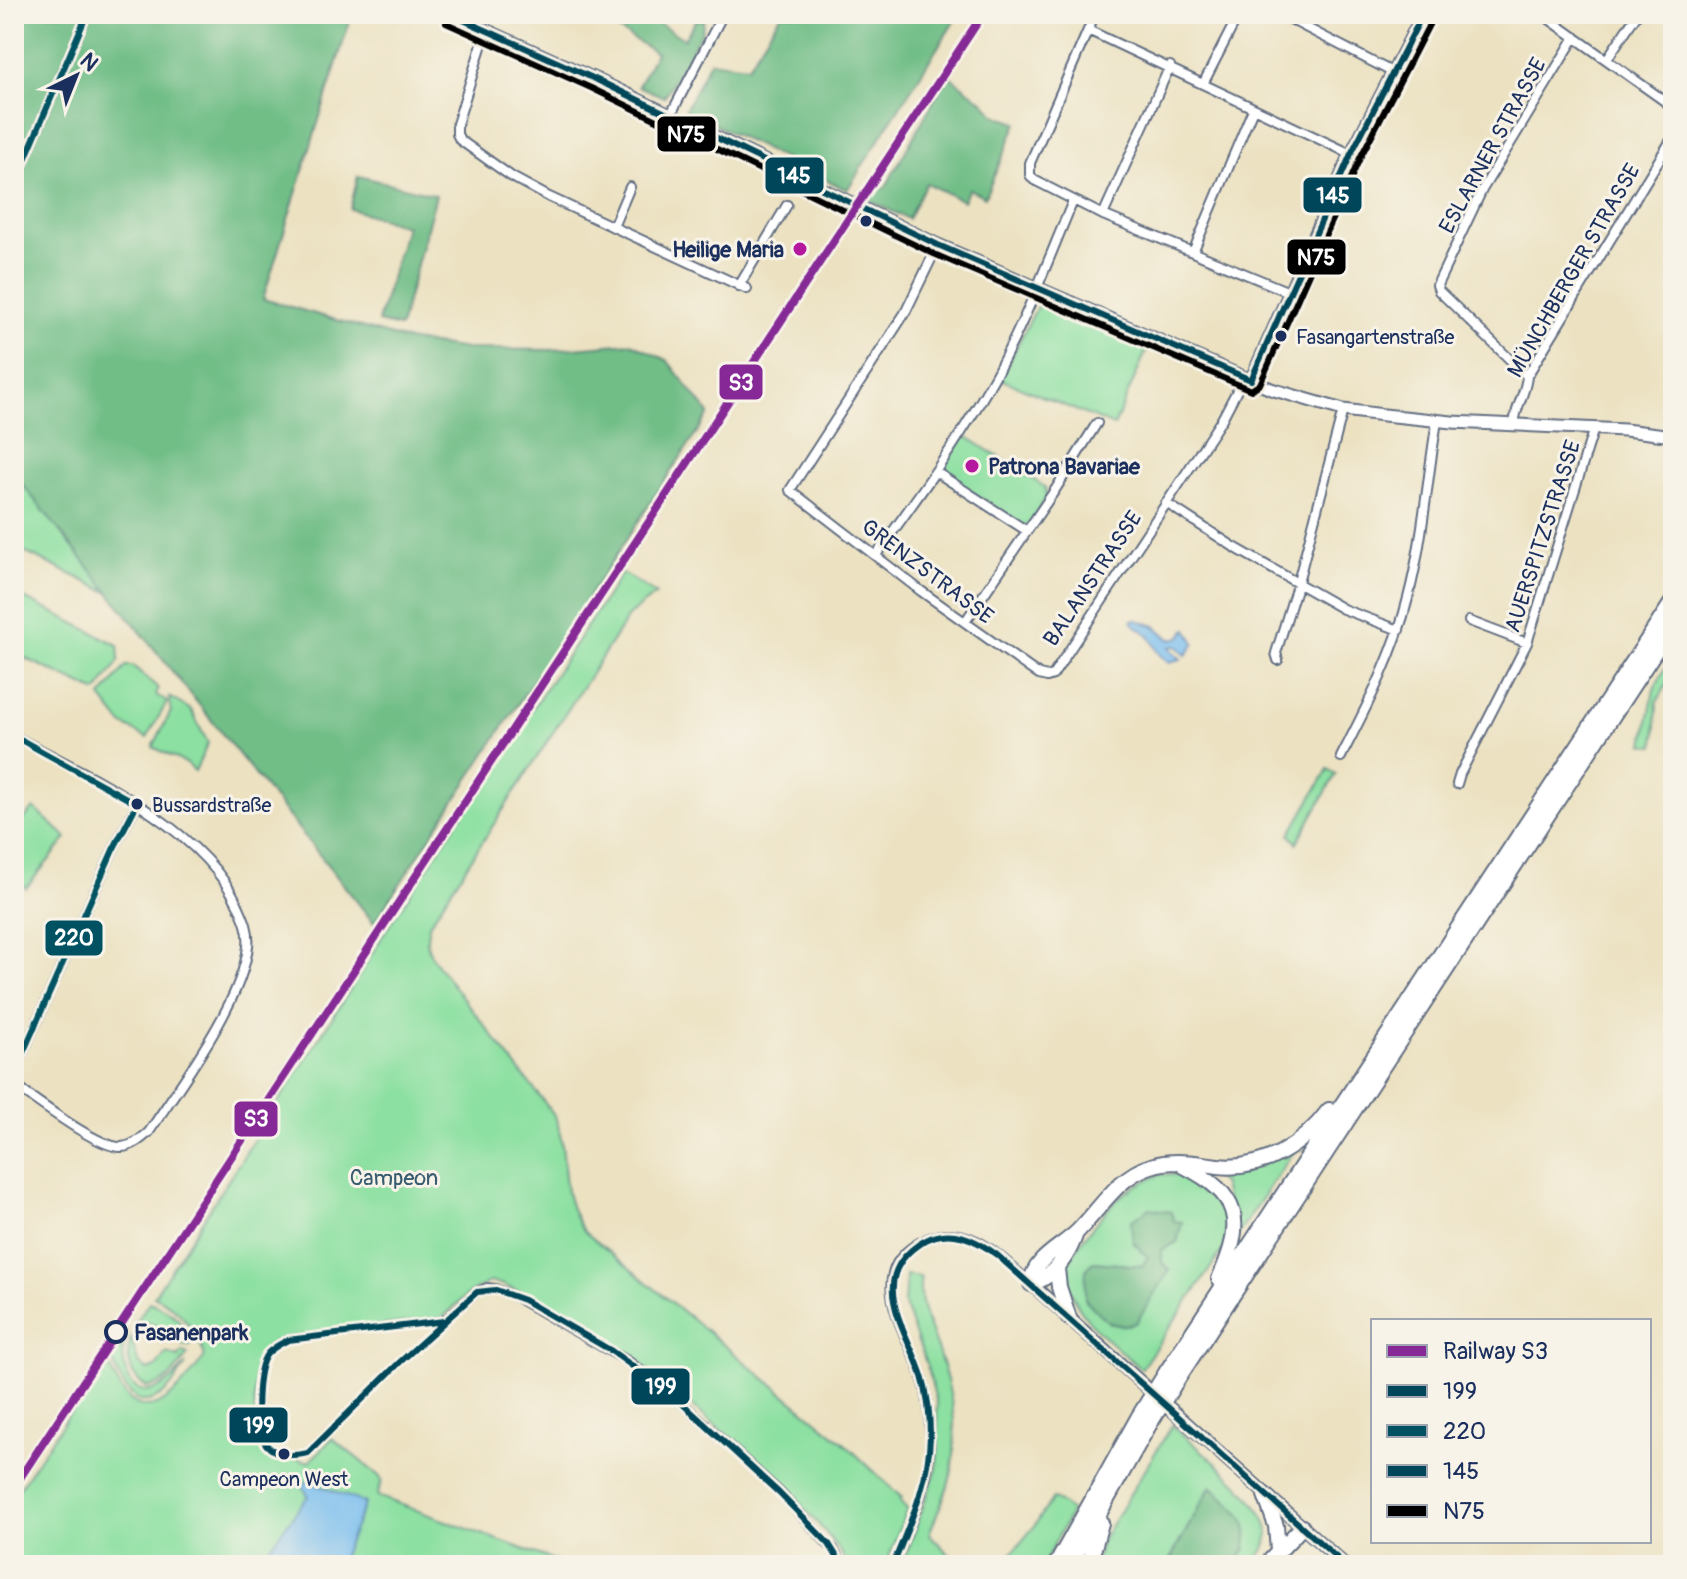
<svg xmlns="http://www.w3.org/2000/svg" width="1687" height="1579" viewBox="0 0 1687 1579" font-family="Pangolin,sans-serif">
  <rect width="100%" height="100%" fill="#f7f3e8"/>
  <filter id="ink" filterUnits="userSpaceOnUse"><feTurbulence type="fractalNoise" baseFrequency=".0125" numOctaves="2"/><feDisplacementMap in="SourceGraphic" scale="16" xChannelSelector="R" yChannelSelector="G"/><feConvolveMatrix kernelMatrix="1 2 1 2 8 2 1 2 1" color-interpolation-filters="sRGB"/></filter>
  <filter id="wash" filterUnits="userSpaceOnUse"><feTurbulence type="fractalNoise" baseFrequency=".006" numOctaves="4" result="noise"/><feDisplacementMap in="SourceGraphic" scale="32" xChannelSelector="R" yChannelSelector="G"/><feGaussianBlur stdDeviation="1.8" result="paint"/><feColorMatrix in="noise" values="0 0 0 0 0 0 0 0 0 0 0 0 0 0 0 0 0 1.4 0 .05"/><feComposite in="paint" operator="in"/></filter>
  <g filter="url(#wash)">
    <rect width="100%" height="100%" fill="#ece2c2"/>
    <path fill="#8ce0a1" stroke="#548880" stroke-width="2" fill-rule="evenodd" d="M1043,302l105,45 -34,79 -114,-47 39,-76z
      M967,437l78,50 2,9 -17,28 -7,2 -79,-52 -2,-4 20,-31z
      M14,474l98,120 -98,-47z
      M622,573l34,21 -27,21 -199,308c-6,19 -3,27 8,43l117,150c16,42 0,76 30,116l258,210 59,56 -2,3 7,8 -21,56h-40c-6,-36 -177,-182 -214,-207 -36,-23 -74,-44 -111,-65l-20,-9 -12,-2 -21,12 -26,24 -152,19c-11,2 -21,5 -27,14 -12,14 -11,83 0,97 13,14 31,8 46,14l23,-24 47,38 3,5 -5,15 190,69h-553v-69l93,-138c27,79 62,50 98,-2 -11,-28 -24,-47 -51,-60l203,-317 27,-46z
      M14,593l104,52 1,16 -22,31 -83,-39z
      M1673,652v22l-16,28 -2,44 -11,-2 10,-55z
      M126,666h7l25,22 -2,7 11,7 -20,36 -25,-14 -21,-27z
      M169,697l22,13 17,33 -13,28 -8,-7 -34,-17 18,-36z
      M1328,769l8,5 -39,69 -7,-8z
      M34,808l33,30 -41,50 -12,-11v-38l7,-9 -1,-7z
      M1294,1151l-57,85 -15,-53 -18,-15z
      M1161,1174c48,0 69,26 64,73l-84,122c-32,-28 -68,-53 -76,-97 6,-21 36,-57 52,-72 12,-12 28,-20 44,-26zM1173,1222h8l-19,28v12l8,8 -77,-8 49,4 6,-9 -15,-15z
      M906,1275l15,2c-6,22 15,66 22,89 10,32 15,70 9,104 -4,22 -15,43 -23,64l31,31h-58l35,-97v-64l-10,-38 -23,-62z
      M149,1302c21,8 39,20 41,44l-8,-1 -2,-8 -14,2c-5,-10 -10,-15 -21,-17l-4,2 -4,-3z
      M126,1331c-1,8 -4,17 -3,25 6,52 39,38 63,8 -11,17 -23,40 -47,37 -16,-11 -23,-29 -28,-47z
      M131,1337c4,12 3,26 17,33l8,-3 10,-14 13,4 3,-5 6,2c-10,15 -23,33 -42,33 -17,-10 -21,-33 -15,-50z
      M1172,1425c24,22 94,75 96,107 1,13 -8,24 -16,33h-16l10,-16 -35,-63 -44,79h-72l6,-23z
      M1053,1498l19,13 -29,54h-41l31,-37z"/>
    <path fill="#71be87" stroke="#467672" stroke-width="2" d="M14,14h338l-89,285 143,41 60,9 84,1 81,-7 36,17 42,54 -335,509 -360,-449z
      M602,14h42l40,25 13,-20 7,1 -3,14 -37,63 -26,-11 18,-33 -53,-33z
      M781,14h178l-112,176 -162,-80 25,-49 38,5z
      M948,75l37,28 10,12 22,8 -32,74 -16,-8 -6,12 -37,-18 -18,36 -42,-20 8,-13 11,2z
      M358,176l78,19 -36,132 -22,-5 28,-96 -56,-17z
      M1150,1208l21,4 3,9 8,1 -5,20 -15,8v12l8,8 -34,53c-28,8 -33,-6 -51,-24l1,-29 7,-8 49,4 6,-9 -15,-15 -2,-21z
      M1211,1486c29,27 51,40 25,79h-69z"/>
    <path fill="#78bdee" stroke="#4a76a6" stroke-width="2" d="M1134,619l21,7 16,14 9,-3 7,-8 8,14 -9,12 -9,-9 -8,1 12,12 -12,3c-18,-12 -11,-15 -21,-27 -6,-6 -11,-6 -16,-14z
      M307,1481l58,22 -26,62h-90l-2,-2 4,1 8,-8h4l45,-60 -5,-9z"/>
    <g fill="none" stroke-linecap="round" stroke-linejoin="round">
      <path stroke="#78bdee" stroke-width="3" d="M243,1559l4,4"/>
    </g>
  </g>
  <g filter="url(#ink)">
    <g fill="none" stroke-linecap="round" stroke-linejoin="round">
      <g stroke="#646e81" stroke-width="12">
        <path id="street" d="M1095,14l-65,149v12l4,5 69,35 186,77
          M1280,14l112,58
          M1542,14l131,93
          M1088,30l263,124
          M486,31l-29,93v10l3,6 52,37 37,20 198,92
          M1607,59l30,-45
          M1203,84l36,-70
          M670,116l53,-102
          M14,185l73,-171
          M1103,215l67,-149
          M613,227l17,-40
          M938,245l-33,68 -115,177 131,101 118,84 8,2 6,-2 169,-256 22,-42
          M1193,252l60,-143
          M739,286l48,-81
          M1527,376l-88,-85 -2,-6 45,-95 93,-153
          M1514,425c1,-18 12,-32 13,-49l146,-239
          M936,472l91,59
          M1166,503l68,44 109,62 56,21
          M876,555c38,-53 77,-106 110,-163 36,-61 60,-127 87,-191
          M1469,621l58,22
          M965,622l90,-132 42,-67
          M1278,660l-2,-7 22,-71 45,-172
          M14,736c74,39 188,91 224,169 6,13 12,26 10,41 -5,55 -68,139 -99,186 -8,7 -16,14 -27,15 -23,2 -86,-47 -108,-62
          M1341,757c26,-51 53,-102 67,-159 15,-57 19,-118 29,-177
          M1457,784l3,-10 67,-131 67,-215
          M14,1073l99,-223 24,-46
          M444,1321l33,-29 10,-4 9,1 22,9 111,64 54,42 96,88 54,57 9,16
          M893,1565c17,-41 38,-83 37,-128 0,-20 -2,-41 -8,-60 -14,-45 -64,-107 5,-138 42,-19 75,20 104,45"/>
      </g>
      <g stroke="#646e81" stroke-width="15">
        <path id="secondary" d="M450,14l145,65 343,166 333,144 72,21 41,5 68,7 173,8 48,6
          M1251,380l100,-226 72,-140
          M1031,1284l314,281"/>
      </g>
      <g stroke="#646e81" stroke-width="18">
        <path id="highway" d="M1184,1166c57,29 61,56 35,113
          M1076,1233c-8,24 -21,43 -45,51 2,-26 30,-36 47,-53 23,-23 40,-55 73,-65 21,-7 46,-3 67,0 45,5 85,-21 111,-56
          M1057,1269l2,18 10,31
          M1167,1371l506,-770
          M1177,1380l496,-756
          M1265,1495l11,31 2,25
          M1056,1565l83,-149
          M1070,1565l79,-140
          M1089,1565l12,-42
          M1266,1565l36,-38"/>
      </g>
      <use href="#street" stroke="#fff" stroke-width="8"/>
      <use href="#secondary" stroke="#fff" stroke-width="11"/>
      <use href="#highway" stroke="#fff" stroke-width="14"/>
      <g stroke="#646e81" stroke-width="18" stroke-linecap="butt">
        <path id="highway-bridge" d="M1139,1416l28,-45
          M1149,1425l28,-45"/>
      </g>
      <use href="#highway-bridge" stroke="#fff" stroke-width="14"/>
      <g stroke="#f7f3e8" stroke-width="12">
        <path id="bus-1" d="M444,1321l-156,19c-8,4 -15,7 -21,14 -11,14 -13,71 -4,86 9,16 29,17 45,13l92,-91 77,-70 19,-2 28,10 86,50 64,46 105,97 50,51 13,21
          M893,1565c17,-42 36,-83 37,-129 0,-20 -2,-41 -8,-60 -16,-49 -58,-99 2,-135 26,-15 51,-2 73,14l348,310"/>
      </g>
      <g stroke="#f7f3e8" stroke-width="12">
        <path id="bus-2" d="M14,185l73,-171
          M14,736l123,68
          M14,1073l99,-223 24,-46"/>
      </g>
      <g stroke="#f7f3e8" stroke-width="12">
        <path id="bus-3" d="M450,14l145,65 343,166 313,135
          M1251,380l100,-226 72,-140"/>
      </g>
      <g stroke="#f7f3e8" stroke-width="12">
        <path id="bus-4" d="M446,23l145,65 343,166 317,136 9,-6 100,-226 72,-139"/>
      </g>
      <use href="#bus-1" stroke="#00465a" stroke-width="6"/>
      <use href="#bus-2" stroke="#005262" stroke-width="6"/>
      <use href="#bus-3" stroke="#00465a" stroke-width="6"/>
      <use href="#bus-4" stroke="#000" stroke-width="6"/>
      <g stroke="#f7f3e8" stroke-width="14">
        <path id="rail-1" d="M14,1487l969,-1473"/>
      </g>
      <use href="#rail-1" stroke="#862996" stroke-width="8"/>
    </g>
  </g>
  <g fill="#1b2f5e" stroke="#f7f3e8" stroke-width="3">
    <circle cx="866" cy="221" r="7"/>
    <circle cx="1281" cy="336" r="7"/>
    <circle cx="137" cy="804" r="7"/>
    <circle cx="284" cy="1454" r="7"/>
  </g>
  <g fill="#b5179e" stroke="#f7f3e8" stroke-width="3">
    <circle cx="800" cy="249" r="8"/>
    <circle cx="972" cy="466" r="8"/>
  </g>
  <circle fill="#f7f3e8" stroke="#1b2f5e" stroke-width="4" cx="116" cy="1332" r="10"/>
  <g text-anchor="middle" stroke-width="6" stroke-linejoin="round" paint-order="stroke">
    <g font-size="20" fill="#1b2f5e" stroke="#f7f3e8" text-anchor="start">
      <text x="1296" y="344">Fasangartenstraße</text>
      <text x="152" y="812">Bussardstraße</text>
      <text x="284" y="1486" text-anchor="middle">Campeon West</text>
    </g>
    <g font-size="22" fill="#1b2f5e" stroke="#f7f3e8">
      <text transform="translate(1492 145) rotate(-61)" y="8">ESLARNER STRASSE</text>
      <text transform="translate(1573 270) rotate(-60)" y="8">MÜNCHBERGER STRASSE</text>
      <text transform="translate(1542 536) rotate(-72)" y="8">AUERSPITZSTRASSE</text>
      <text transform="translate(928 571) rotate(37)" y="8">GRENZSTRASSE</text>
      <text transform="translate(1092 578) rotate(-56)" y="8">BALANSTRASSE</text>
    </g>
    <g font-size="22" font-weight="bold" fill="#1b2f5e" stroke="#f7f3e8" text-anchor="end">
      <text x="784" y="257">Heilige Maria</text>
      <text x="988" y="474" text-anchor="start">Patrona Bavariae</text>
    </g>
    <g font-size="22" fill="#375b6f" stroke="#f7f3e8">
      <text x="394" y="1185">Campeon</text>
    </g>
    <g font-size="22" font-weight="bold" fill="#1b2f5e" stroke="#f7f3e8" text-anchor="start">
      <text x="134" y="1340">Fasanenpark</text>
    </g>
  </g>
  <g stroke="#f7f3e8" stroke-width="3">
    <rect x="656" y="115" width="61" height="38" rx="8" fill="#000"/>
    <rect x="764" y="156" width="61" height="39" rx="8" fill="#00465a"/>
    <rect x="1302" y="176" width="61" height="38" rx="8" fill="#00465a"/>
    <rect x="1286" y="238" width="61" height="38" rx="8" fill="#000"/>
    <rect x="718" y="363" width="46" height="38" rx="8" fill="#862996"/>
    <rect x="44" y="919" width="60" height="38" rx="8" fill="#005262"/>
    <rect x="233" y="1100" width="46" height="38" rx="8" fill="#862996"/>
    <rect x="630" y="1367" width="61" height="39" rx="8" fill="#00465a"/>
    <rect x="228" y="1406" width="61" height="38" rx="8" fill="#00465a"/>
  </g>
  <g font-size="22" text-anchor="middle" font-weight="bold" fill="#fff">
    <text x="686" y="142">N75</text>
    <text x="794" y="183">145</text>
    <text x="1333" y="203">145</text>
    <text x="1316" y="265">N75</text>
    <text x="741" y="390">S3</text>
    <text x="74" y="945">220</text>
    <text x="256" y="1126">S3</text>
    <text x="661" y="1394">199</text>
    <text x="259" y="1433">199</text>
  </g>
  <rect width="1687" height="1579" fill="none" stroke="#f7f3e8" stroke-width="48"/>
  <rect x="1371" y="1319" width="280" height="224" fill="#f7f3e8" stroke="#9fa5b1" stroke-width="2"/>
  <rect x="1387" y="1345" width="40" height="12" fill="#862996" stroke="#9fa5b1" stroke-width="2"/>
  <text x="1443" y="1359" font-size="24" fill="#1b2f5e">Railway S3</text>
  <rect x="1387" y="1385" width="40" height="12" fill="#00465a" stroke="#9fa5b1" stroke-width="2"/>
  <text x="1443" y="1399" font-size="24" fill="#1b2f5e">199</text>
  <rect x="1387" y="1425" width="40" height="12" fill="#005262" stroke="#9fa5b1" stroke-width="2"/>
  <text x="1443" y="1439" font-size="24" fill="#1b2f5e">220</text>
  <rect x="1387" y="1465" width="40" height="12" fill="#00465a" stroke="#9fa5b1" stroke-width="2"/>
  <text x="1443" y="1479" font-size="24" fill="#1b2f5e">145</text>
  <rect x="1387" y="1505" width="40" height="12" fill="#000000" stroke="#9fa5b1" stroke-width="2"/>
  <text x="1443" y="1519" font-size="24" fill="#1b2f5e">N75</text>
  <g transform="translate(76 76) rotate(43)" stroke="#f7f3e8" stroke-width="6" paint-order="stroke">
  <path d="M0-6L14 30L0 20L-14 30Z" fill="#1b2f5e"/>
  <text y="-12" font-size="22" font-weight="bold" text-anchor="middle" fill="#1b2f5e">N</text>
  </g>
</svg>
